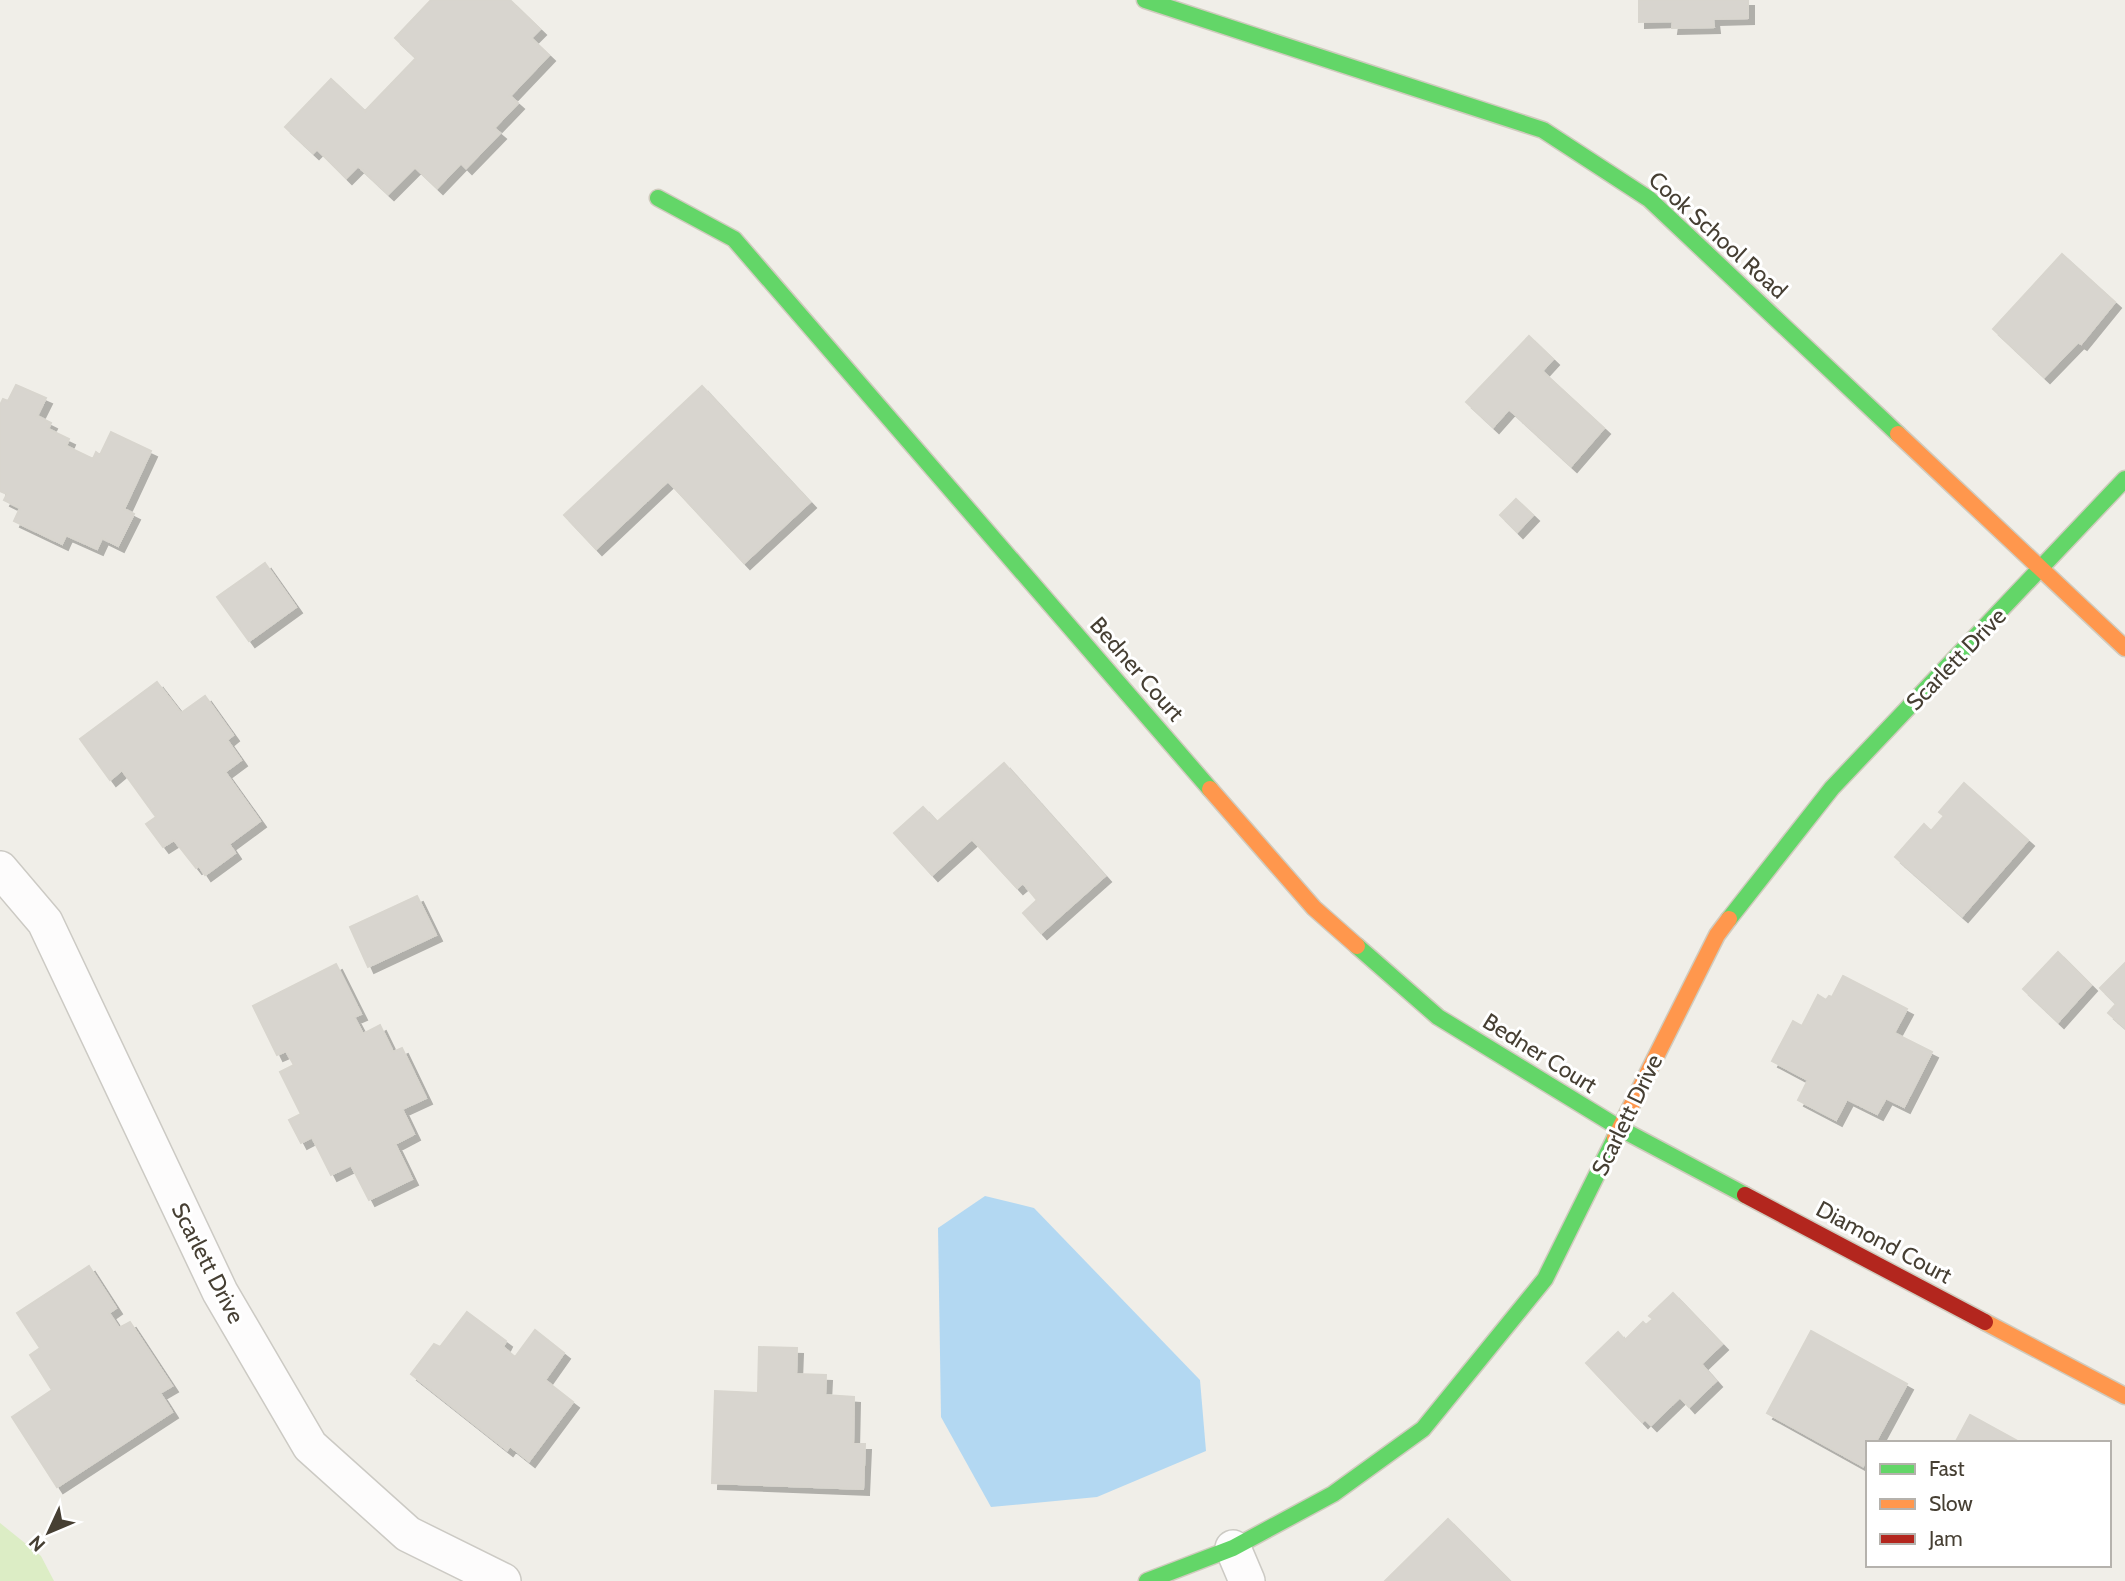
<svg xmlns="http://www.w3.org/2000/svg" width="2125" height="1581" viewBox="0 0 2125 1581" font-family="Cabin,sans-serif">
  <defs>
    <filter id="shadow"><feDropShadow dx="6" dy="6" stdDeviation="0" flood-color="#0004"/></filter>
  </defs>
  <rect width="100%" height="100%" fill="#f0eee8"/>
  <path fill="#dcedc5" d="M0,1523l41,33 13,25h-54z"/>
  <path fill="#b3d8f2" d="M985,1196l49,12 166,172 6,71 -109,46 -106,10 -50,-90 -3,-189z"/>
  <path fill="#d8d5cf" stroke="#d8d5ce" stroke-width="2" filter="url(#shadow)" d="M431,0h79l30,29 -9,9 18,17 -39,41 8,7 -24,25 6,5 -34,35 -5,-5 -24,25 -22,-21 -27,27 -30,-28 -12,12 -29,-29 -4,4 -28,-26 46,-48 34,32 51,-53 -21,-20z
    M1639,0h109v18l-35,1 1,8 -42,1 1,-7 -34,1z
    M2062,254l53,48 -34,42 -3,-2 -34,35 -51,-48z
    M1529,336l24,23 -11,12 62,57 -33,38 -62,-57 -16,18 -27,-25z
    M16,385l30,13 -9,18 14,7 -3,6 21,10 -3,7 27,13 3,-7 4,3 11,-23 40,19 -27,58 10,5 -16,32 -16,-8 -5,11 -31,-14 -4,9 -48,-23 6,-13 -16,-8 3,-6 -7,-3v-86l3,-6 5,2z
    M702,386l108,116 -66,61 -76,-82 -72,68 -32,-34z
    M1516,499l17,16 -16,17 -17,-17z
    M265,563l31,44 -47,34 -32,-44z
    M157,682l24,31 24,-17 28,39 -6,5 14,20 -16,12 35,49 -31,23 6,9 -30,22 -6,-9 -3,2 -22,-28 -11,7 -17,-23 10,-7 -34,-47 -12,10 -30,-41z
    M1004,763l101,113 -64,57 -18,-20 14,-13 -14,-17 -6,5 -45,-49 -40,36 -38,-42 29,-26 14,15z
    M1964,783l64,57 -66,76 -67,-59 29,-33 7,7 13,-15 -5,-4z
    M417,896l19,39 -68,32 -18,-40z
    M2058,952l33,33 -33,37 -35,-33z
    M2125,963v65l-17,-15 8,-9 -16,-16z
    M336,964l25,50 -7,3 9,17 17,-9 13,27 9,-4 24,50 -24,11 12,25 -19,10 17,35 -43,21 -18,-35 -20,10 -19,-38 -11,6 -12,-23 12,-6 -21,-42 14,-7 -8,-14 -9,4 -24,-49z
    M1843,976l64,33 -13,24 38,19 -28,55 -18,-9 -9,16 -30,-15 -11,21 -38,-20 10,-20 -36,-19 21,-40 9,5 16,-31 8,5 3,-4 3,1z
    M89,1266l27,42 -7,5 10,15 11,-6 42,64 -12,7 12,19 -115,75 -45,-70 40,-27 -22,-35 10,-7 -23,-35z
    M1673,1293l49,51 -21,20 15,17 -27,26 -9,-10 -29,28 -6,-6 -3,3 -56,-59 32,-31 7,8 18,-18 3,3 7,-6 -4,-3z
    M467,1312l39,29 -3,6 12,10 20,-27 29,23 -19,27 28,22 -44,59 -19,-15 -3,4 -96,-76 23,-30 6,3z
    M1811,1331l96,53 -32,59h-7v13l-5,10 -96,-53z
    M759,1347l38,1 -1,26 30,1 -1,20 29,2 -1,47h12l-2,45 -151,-6 3,-92 43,2z
    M1970,1415l51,28h-66z
    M1448,1519l62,62h-125z"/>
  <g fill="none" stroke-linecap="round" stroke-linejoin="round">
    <g stroke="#cccac4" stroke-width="38">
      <path id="street" d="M0,869l45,53 175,370 90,154 98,88 95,47
        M1233,1548l14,33"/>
    </g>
    <g stroke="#d0cbbe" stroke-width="19">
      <path id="fast" d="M1145,0l398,130 106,69 249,235
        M658,198l76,41 476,550
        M1729,919l103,-131 293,-309
        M1357,946l81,71 183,112 124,66
        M1147,1581l86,-33 100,-54 90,-65 122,-150 70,-141"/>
    </g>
    <g stroke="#d0cbbe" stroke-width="19">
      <path id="slow" d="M1898,434l227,214
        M1210,789l104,119 43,38
        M1615,1138l102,-203 12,-16
        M1985,1322l140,74"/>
    </g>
    <g stroke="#d0cbbe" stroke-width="19">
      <path id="jam" d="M1745,1195l240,127"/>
    </g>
    <use href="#street" stroke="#fdfcfc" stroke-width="35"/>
    <use href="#fast" stroke="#63d668" stroke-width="16"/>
    <use href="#slow" stroke="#ff974d" stroke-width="16"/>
    <use href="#jam" stroke="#b3261e" stroke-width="16"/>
  </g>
  <g text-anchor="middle" stroke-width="6" stroke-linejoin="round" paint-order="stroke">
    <g font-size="23" fill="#463f33" stroke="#fff">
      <text transform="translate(1718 235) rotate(42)" y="8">Cook School Road</text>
      <text transform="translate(1956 659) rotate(-46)" y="8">Scarlett Drive</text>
      <text transform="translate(1137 669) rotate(49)" y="8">Bedner Court</text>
      <text transform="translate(1540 1053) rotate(32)" y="8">Bedner Court</text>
      <text transform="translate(1627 1115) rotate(-64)" y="8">Scarlett Drive</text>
      <text transform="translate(1884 1242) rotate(28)" y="8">Diamond Court</text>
      <text transform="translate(208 1263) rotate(63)" y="8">Scarlett Drive</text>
    </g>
  </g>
  <rect x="1866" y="1441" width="245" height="126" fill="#ffffff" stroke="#b5b2ad" stroke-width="2"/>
  <rect x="1880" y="1464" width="35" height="10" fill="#63d668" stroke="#b5b2ad" stroke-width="2"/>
  <text x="1929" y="1476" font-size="21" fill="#463f33">Fast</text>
  <rect x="1880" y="1499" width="35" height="10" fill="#ff974d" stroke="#b5b2ad" stroke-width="2"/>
  <text x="1929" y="1511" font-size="21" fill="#463f33">Slow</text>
  <rect x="1880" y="1534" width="35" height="10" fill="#b3261e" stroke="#b5b2ad" stroke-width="2"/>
  <text x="1929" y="1546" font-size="21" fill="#463f33">Jam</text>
  <g transform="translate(49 1532) rotate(226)" stroke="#ffffff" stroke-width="5" paint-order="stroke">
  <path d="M0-5L12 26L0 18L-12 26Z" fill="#463f33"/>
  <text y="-10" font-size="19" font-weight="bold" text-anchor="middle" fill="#463f33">N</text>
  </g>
</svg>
